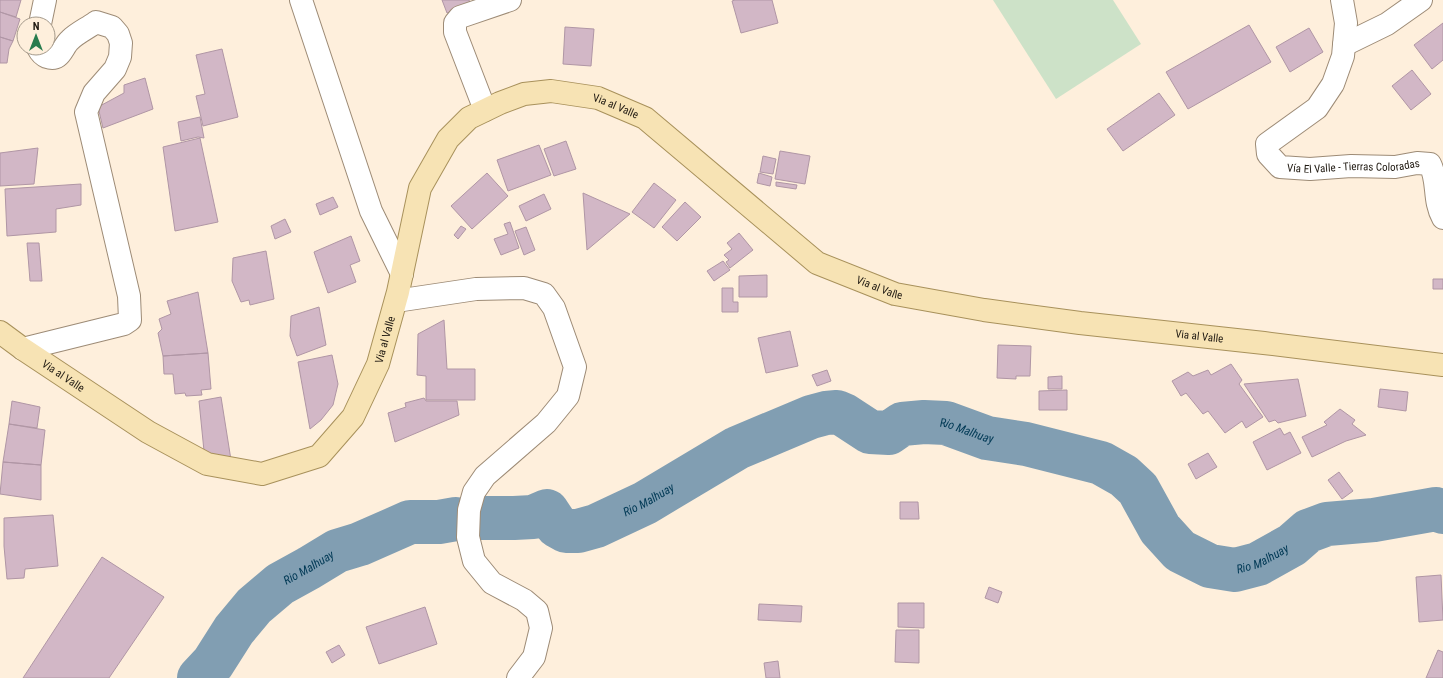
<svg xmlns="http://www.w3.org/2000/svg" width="1443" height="678" viewBox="0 0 1443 678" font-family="'Roboto Condensed',sans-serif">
  <rect width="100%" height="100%" fill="#feefdc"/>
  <path fill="#cde2c8" d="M993,0h120l28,44 -85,55z"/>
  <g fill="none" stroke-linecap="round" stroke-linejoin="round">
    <g stroke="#819eb2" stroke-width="44">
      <path id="s1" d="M474,518h40l19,-1 14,-6 10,15 9,5h12l18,-5 49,-23 92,-55 74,-31 15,-4 11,-1 7,3 26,17 19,1 13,-9 22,-2 22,1 41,15 39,6 75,19 23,13 14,13 22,40 20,22 30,15 25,4 23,-6 34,-19 16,-14 19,-7 47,-4 62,-11 7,3"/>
      <path id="s2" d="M199,678l14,-15 21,-33 20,-24 26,-22 29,-16 28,-17 23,-7 50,-22h29l17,-3"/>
    </g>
  </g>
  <path fill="#d2b7c6" stroke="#b096a5" d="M0,0h21l-5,17 -16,-5z
    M442,0h27l2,5 -24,8z
    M735,0h37l6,23 -37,10 -9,-32z
    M0,12l20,7 -7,22 -13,-4z
    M1443,23v37l-11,9 -18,-24z
    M1249,25l22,37 -83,47 -22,-37z
    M565,27l29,2 -3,37 -28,-2z
    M1309,28l14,24 -33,20 -14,-25z
    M0,37l13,4 -4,8 -2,14h-7z
    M222,49l16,68 -35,9 -7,-30 9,-2 -9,-39z
    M1412,70l19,24 -20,16 -19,-24z
    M145,78l8,31 -50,19 -5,-21 26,-14v-8z
    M1159,93l16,22 -52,36 -16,-22z
    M200,117l4,21 -6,-1 -17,4 -3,-19z
    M200,138l18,84 -43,9 -12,-84z
    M566,141l10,28 -22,7 -10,-27z
    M539,145l12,30 -43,16 -11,-31z
    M38,148l-4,36 -34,2v-33z
    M780,151l30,5 -5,28 -30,-5z
    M763,156l13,3 -3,15 -13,-2z
    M487,173l21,23 -36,33 -21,-23z
    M759,173l13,4 -2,9 -13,-3z
    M776,182l21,3 -1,4 -20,-3z
    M654,183l22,17 -22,28 -22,-16z
    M81,184v21l-25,4v23l-49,4 -2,-47z
    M583,193l47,21 -43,36z
    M544,194l7,15 -25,12 -7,-15z
    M333,197l5,10 -18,8 -4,-11z
    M685,202l16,15 -24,24 -15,-14z
    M285,219l6,13 -16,7 -4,-13z
    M510,222l9,26 -18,7 -7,-16 14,-5 -4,-10z
    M461,226l5,3 -8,10 -4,-4z
    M526,227l9,23 -11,5 -9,-24z
    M739,233l14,17 -23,18 -4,-6 3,-2 -5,-5 8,-6 -5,-6z
    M351,236l9,25 -10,4 6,17 -28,11 -14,-41z
    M27,243h12l3,38h-12z
    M266,251l8,48 -24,6 -1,-5 -8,2 -9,-21 1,-23z
    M723,261l7,9 -16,11 -7,-10z
    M767,275v22h-28v-21z
    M1433,279h10v10h-10z
    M722,288h11v14h5v10h-16z
    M198,292l10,61 -45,3 -5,-23 4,-4 -3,-10 12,-5 -4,-13z
    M319,307l7,38 -29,11 -7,-20 1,-20z
    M444,320l3,49h28v31h-49v-24l-9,-1 1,-41z
    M790,331l8,35 -32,7 -8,-35z
    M998,345l33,1 -1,30h-14v3l-19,-1z
    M208,353l3,36 -10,1 1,5 -16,1 -1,-3 -10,1 -2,-20h-9l-1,-18z
    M332,355l6,29 -5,21 -12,15 -11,9 -12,-67z
    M1231,364l11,16 -3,4 24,33 -17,11 -4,-7 -17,12 -17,-22 -5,3 -17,-21 -5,3 -9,-15 16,-9 5,4 15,-6 3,5z
    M827,370l4,11 -14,5 -5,-11z
    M1062,376v13h-14v-12z
    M1298,379l8,37 -28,7 -3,-3 -6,2 -25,-38z
    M1380,389l28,3 -2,19 -28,-4z
    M1067,390v20h-28v-19z
    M221,397l10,63 -27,-9 -5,-50z
    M424,398l2,3h31l2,14 -64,27 -7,-29 18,-6 -1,-4z
    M12,401l28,6 -3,21 -28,-4z
    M1340,409l15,11 -3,4 14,11 -20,6 -34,16 -10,-20 25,-12 -3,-3z
    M9,424l36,6 -4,35 -38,-3z
    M1280,428l4,7 6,-3 11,21 -34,17 -14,-28z
    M1208,453l9,14 -21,12 -8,-15z
    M3,462l38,3v35l-41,-6z
    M1339,472l14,19 -11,8 -14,-19z
    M900,502h18l1,17h-19z
    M53,515l5,51 -33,3 -1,9 -17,1 -3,-33v-28z
    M102,557l62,40 -55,81h-86z
    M1441,575l2,45 -24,2 -3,-45z
    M989,587l13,5 -4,11 -13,-5z
    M898,603h26v25l-26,-1z
    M759,604l43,2 -1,16 -43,-2z
    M425,607l12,37 -58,20 -13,-37z
    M896,630h23v33l-24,-1z
    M339,645l6,10 -13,8 -6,-11z
    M1438,650l5,2v26h-17z
    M778,661l2,17h-14l-2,-15z"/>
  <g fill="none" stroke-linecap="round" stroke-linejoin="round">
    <g stroke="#9d8b76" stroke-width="24">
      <g id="minor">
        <path d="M301,0l70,211 31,63"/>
        <path id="s3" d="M1342,0l4,23 -3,33 -10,28 -16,24 -50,36 1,10 12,13 30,2 41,-3 44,1 22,-4 13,1c9,18 3,36 13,54"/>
        <path d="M40,24l5,-24"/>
        <path d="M1344,45l43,-21 34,-24"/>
        <path d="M485,110l-30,-78v-9l5,-6 50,-17"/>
        <path d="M396,301l80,-12 48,-1 20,6 10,14 21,59 -7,29 -22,27 -61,53 -11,16 -5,18 -1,27 6,24 18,22 32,17 13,11 4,17 -7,29 -16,21"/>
        <path d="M23,349l101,-25 6,-4 -1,-24 -43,-184 8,-19 21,-24 5,-12 1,-14 -3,-9 -6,-7 -16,-5c-8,6 -19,11 -26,18 -8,7 -9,22 -23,17 -5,-2 -7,-5 -9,-9"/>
      </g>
    </g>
    <g stroke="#a8915b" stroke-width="24">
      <g id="major">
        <path id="s4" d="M0,332l23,17 125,83 59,32 55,10 57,-18 34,-39 25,-53 20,-72 22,-104 28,-49 21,-21 31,-15 24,-9 27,-3 47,7 47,20 172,145 78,31 89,16 96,13 184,20 179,22"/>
      </g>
    </g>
    <use href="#minor" stroke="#fff" stroke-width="22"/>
    <use href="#major" stroke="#f7e3b4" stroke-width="22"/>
  </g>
  <g text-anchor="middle" stroke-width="3" stroke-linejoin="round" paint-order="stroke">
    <g font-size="11" fill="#201a12" stroke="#feefdc">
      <text dy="4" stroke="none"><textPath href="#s4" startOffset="893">Via al Valle</textPath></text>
      <text dy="4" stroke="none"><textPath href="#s3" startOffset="278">Vía El Valle - Tierras Coloradas</textPath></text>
      <text dy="4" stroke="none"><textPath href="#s4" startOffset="1217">Via al Valle</textPath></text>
      <text dy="4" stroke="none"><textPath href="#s4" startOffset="1541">Via al Valle</textPath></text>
      <text dy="4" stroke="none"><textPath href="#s4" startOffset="497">Via al Valle</textPath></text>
      <text dy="4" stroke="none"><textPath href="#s4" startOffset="77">Via al Valle</textPath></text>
    </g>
    <g font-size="12" font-style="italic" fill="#003955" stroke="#feefdc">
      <text dy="4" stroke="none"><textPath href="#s1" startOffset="541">Rio Malhuay</textPath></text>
      <text dy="4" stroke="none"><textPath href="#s1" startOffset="192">Rio Malhuay</textPath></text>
      <text dy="4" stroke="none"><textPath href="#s1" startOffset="889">Rio Malhuay</textPath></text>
      <text dy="4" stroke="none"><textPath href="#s2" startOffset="158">Rio Malhuay</textPath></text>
    </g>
  </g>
  <g transform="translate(36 36)"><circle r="19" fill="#feefdc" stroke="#a59a8b"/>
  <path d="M0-3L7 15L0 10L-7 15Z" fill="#287c4e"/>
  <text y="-6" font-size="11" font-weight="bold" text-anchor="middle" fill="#201a12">N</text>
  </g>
</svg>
